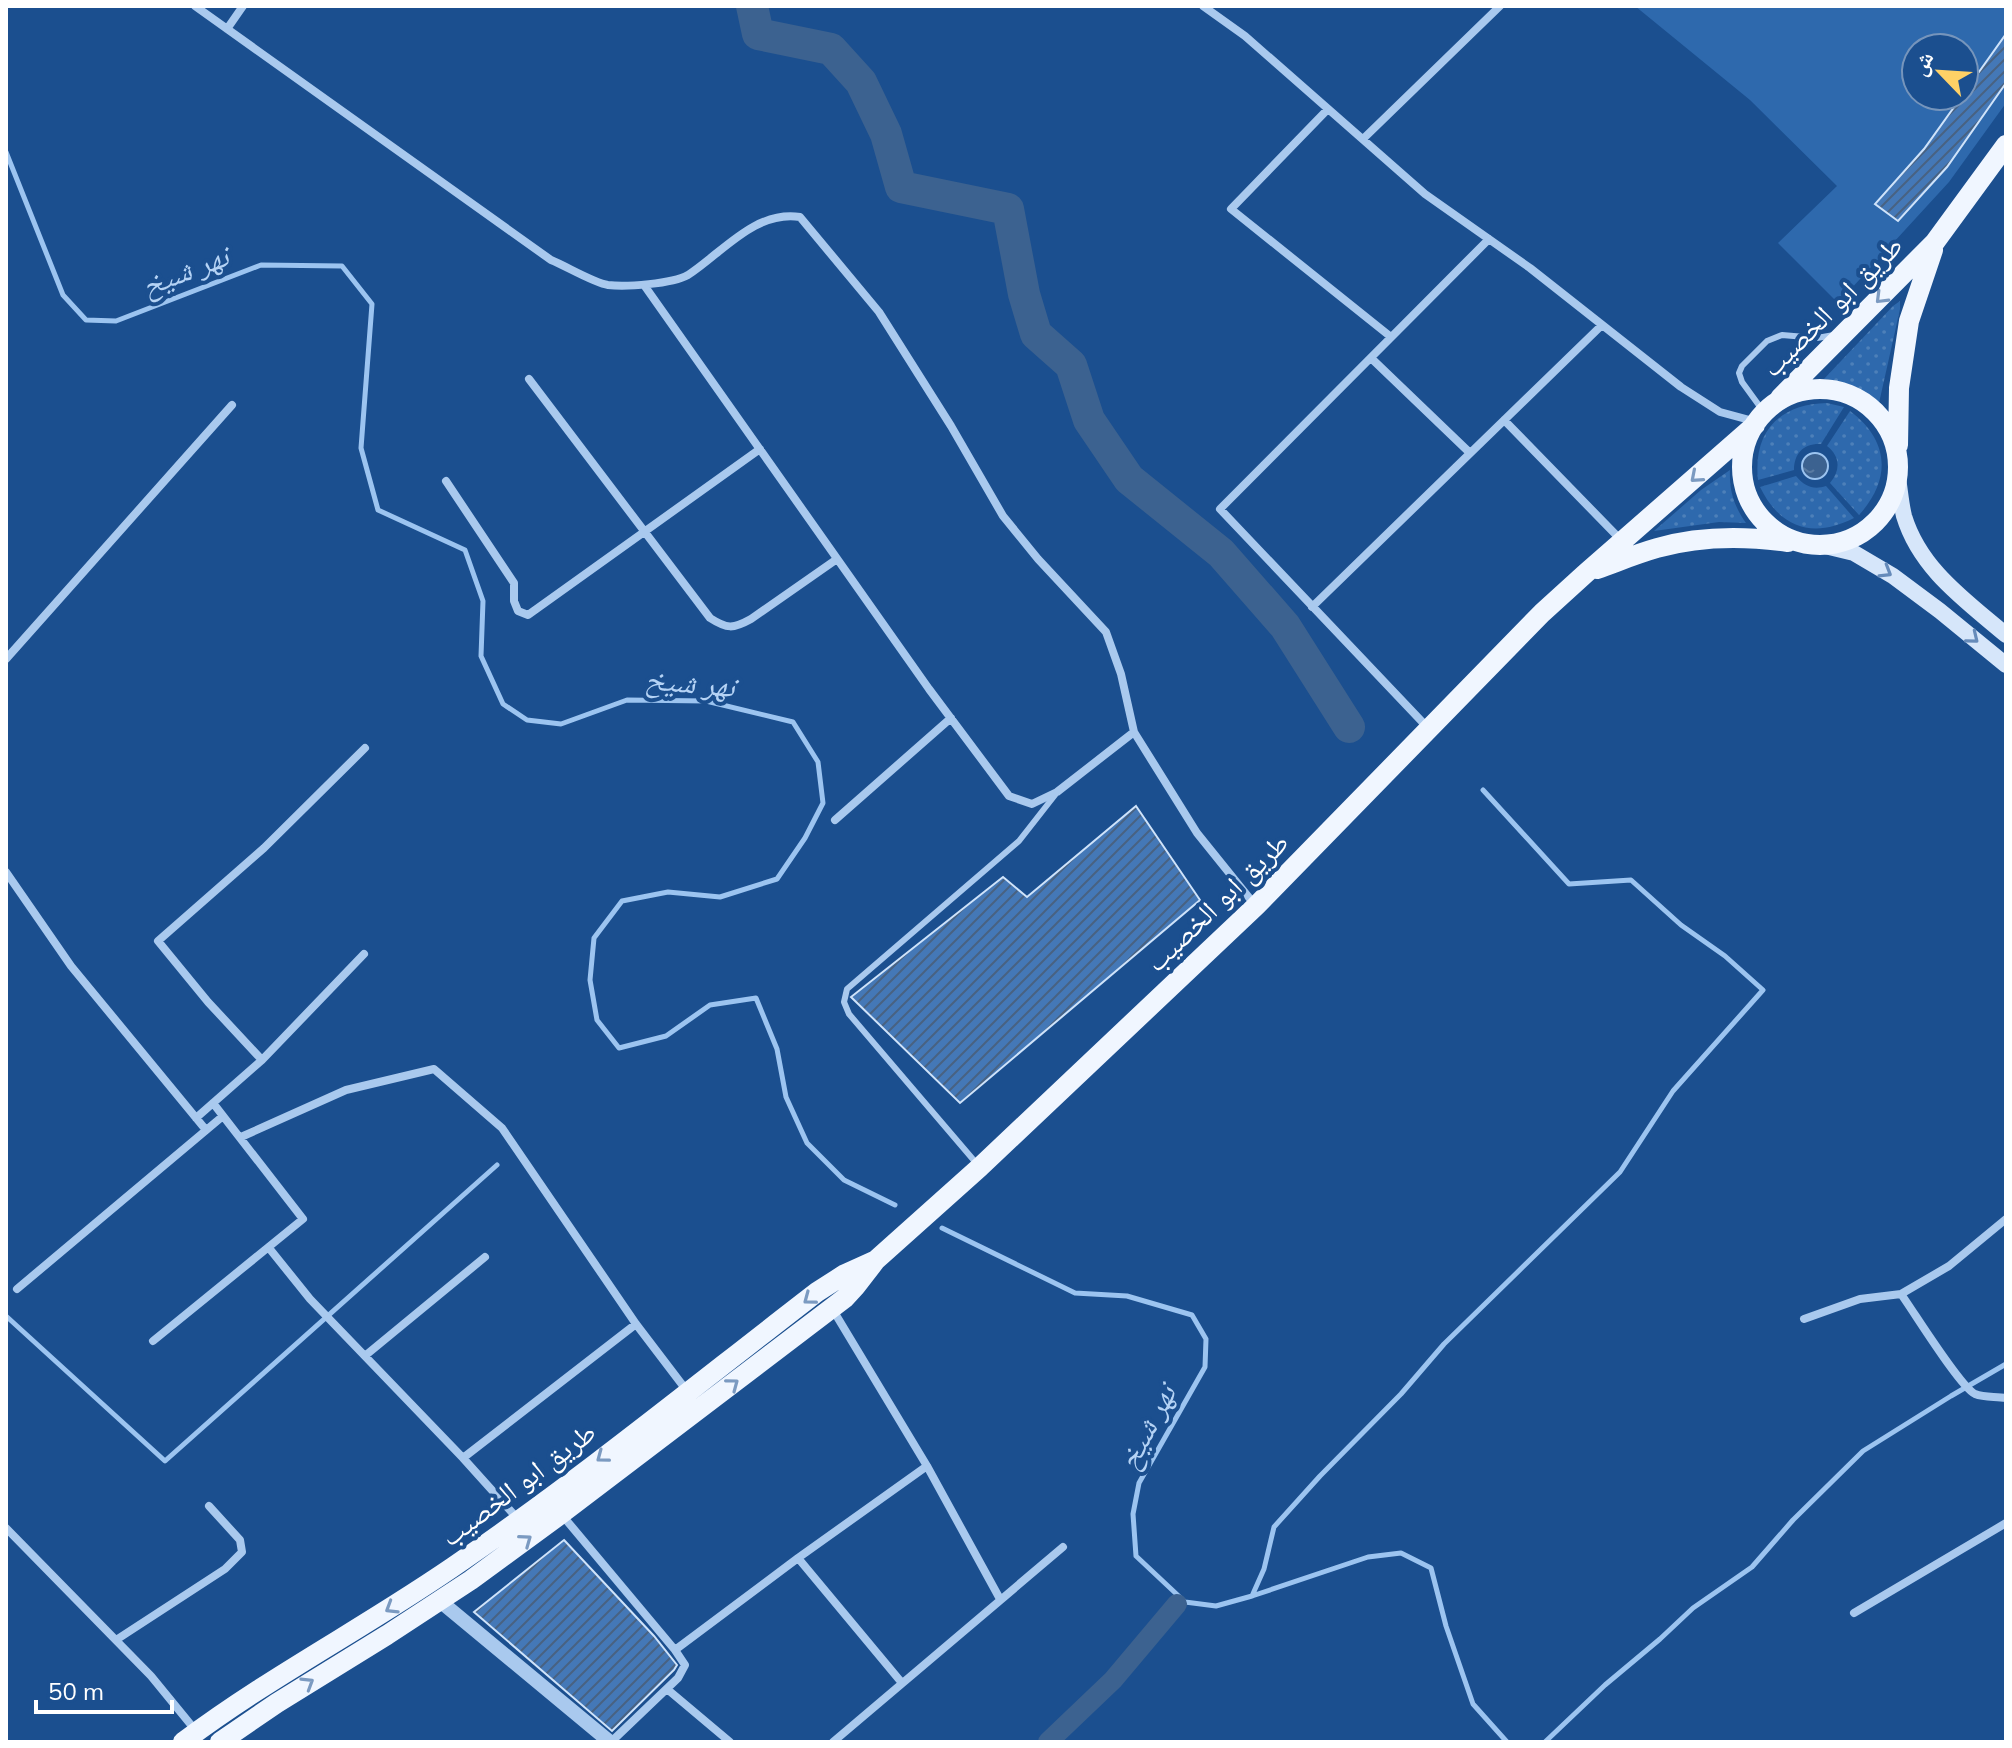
<svg xmlns="http://www.w3.org/2000/svg" width="2012" height="1748" viewBox="0 0 2012 1748" font-family="Mulish,'Noto Naskh Arabic',sans-serif">
  <defs>
    <pattern id="grass-dots" width="8" height="8" patternUnits="userSpaceOnUse" patternTransform="scale(2)"><rect width="8" height="8" fill="#2e69ad"/><path d="M2 2h.1M6 6h.1" fill="none" stroke="#4d80b9" stroke-width="1.8" stroke-linecap="round"/></pattern>
    <pattern id="water-ripples" width="26" height="14" patternUnits="userSpaceOnUse" patternTransform="scale(2)"><rect width="26" height="14" fill="#3c6290"/><path d="M2 4q2-2 4 0t4 0M15 11q2-2 4 0t4 0" fill="none" stroke="#597aa1"/></pattern>
    <pattern id="building-hatch" width="6" height="6" patternUnits="userSpaceOnUse" patternTransform="scale(2)"><rect width="6" height="6" fill="#4478b7"/><path d="M-1 1l2-2M0 6l6-6M5 7l2-2" fill="none" stroke="#486282"/></pattern>
  </defs>
  <rect width="100%" height="100%" fill="#1b4f8f"/>
  <path fill="url(#grass-dots)" d="M1900,301v8l-21,94c-19,-16 -31,-21 -55,-24l69,-73z
    M1827,403l17,4 -23,37c-17,-1 -27,9 -27,26l-36,10c-5,-48 21,-76 69,-77z
    M1850,411c39,29 42,68 9,104l-29,-32c11,-13 10,-27 -3,-37z
    M1730,470c-1,21 4,36 16,53l-27,-1 -65,9 47,-41z
    M1796,476c9,11 18,14 30,10l28,32c-41,21 -74,10 -94,-31z"/>
  <path fill="#2e69ad" fill-rule="evenodd" d="M1635,6h371v97l-57,79 -111,121 -60,-60 59,-57 -87,-86zM1916,48h48v48h-48z"/>
  <path fill="url(#water-ripples)" stroke="#9cc4f0" stroke-width="2" d="M1802 466a13 13 0 1 1 26 0a13 13 0 1 1-26 0Z"/>
  <g fill="none" stroke-linecap="round" stroke-linejoin="round">
    <path stroke="#9cc4f0" stroke-width="5" d="M6,152l57,143 23,25 30,1 145,-56 81,1 30,38 -11,144 17,62 87,40 18,51 -2,55 22,48 24,16 34,4 66,-24 79,1 87,21 25,40 5,41 -18,35 -28,41 -57,18 -52,-5 -46,9 -28,37 -4,42 7,40 22,28 47,-12 44,-31 46,-7 21,51 9,48 21,46 37,37 51,25
      M942,1228l133,65 52,3 65,19 14,24 -1,28 -66,116 -6,31 3,42 49,46 31,4 36,-10 116,-39 33,-4 30,15 15,58 27,78 34,38
      M6,1316l159,145 332,-296
      M1252,1596l12,-27 10,-42 46,-51 81,-82 43,-50 176,-172 53,-81 90,-101 -38,-34 -44,-31 -50,-45 -62,4 -86,-94
      M1545,1742l60,-57 55,-46 33,-31 59,-41 41,-47 70,-69 88,-55 55,-32"/>
    <path stroke="#3c6290" stroke-width="20" d="M1048,1742l65,-62 64,-76"/>
    <path stroke="#3c6290" stroke-width="32" d="M752,6l6,28 73,15 30,33 25,52 15,53 107,22 16,85 12,40 35,31 18,55 40,59 92,74 64,73 64,101"/>
  </g>
  <path fill="url(#building-hatch)" stroke="#cfe3fa" stroke-width="2" d="M2006,34v49l-59,84 -49,54 -23,-17 49,-55 38,-53h2v-3z
    M1136,806l64,94 -240,203 -109,-106 152,-120 24,20z
    M564,1540l90,96 23,29 -3,5 -62,61 -138,-119z"/>
  <g fill="none" stroke-linecap="round" stroke-linejoin="round">
    <path stroke="#a9c9ee" stroke-width="6" d="M1763,414l-5,-10 -16,-22 -3,-9 3,-7 25,-25 15,-6 35,3 17,-3
      M977,1164l-128,-150 -5,-12 3,-13 172,-148 36,-46"/>
    <path stroke="#a9c9ee" stroke-width="8" d="M195,6l356,254c15,6 43,23 57,25 18,2 64,-1 80,-10 34,-22 67,-65 112,-58l79,95 72,114 52,90 35,43 68,73 15,42 13,58 63,101 58,72
      M1203,6l42,30 180,158 105,74 151,119 39,25 37,10
      M227,29l16,-23
      M1328,109l-97,100 160,128
      M1363,139l137,-133
      M644,285l285,404 80,107 23,8 25,-12 77,-60
      M1371,358l99,95
      M529,379l181,239c17,11 23,11 41,1l86,-60
      M1504,420l117,120
      M446,481l68,102v18l4,10 10,4 232,-166
      M1312,607l290,-282
      M6,659l226,-254
      M1428,728l-208,-219 269,-270
      M835,820l116,-102
      M6,872l65,94 135,164
      M262,1060l-54,-58 -50,-61 106,-93 101,-100
      M196,1118l66,-58 102,-106
      M241,1137l105,-47 88,-21 68,59 134,196 51,67
      M269,1248l41,51 153,159 54,60
      M17,1289l206,-173
      M1901,1294c13,18 59,93 74,100 10,4 21,2 31,4
      M833,1310l94,156 73,133
      M1804,1319l56,-20 41,-5 48,-28 57,-47
      M153,1341l150,-122 -90,-116
      M366,1355l119,-98
      M463,1458l173,-134
      M562,1515l113,135 10,15 -7,13 -67,64
      M6,1528l145,148 45,55
      M798,1558l104,125
      M1854,1613l152,-90
      M116,1640l109,-71 17,-17 -2,-12 -31,-34
      M675,1650l123,-92 129,-92
      M667,1689l63,53
      M833,1742l230,-195"/>
    <path stroke="#a9c9ee" stroke-width="14" d="M440,1601l170,141"/>
    <path stroke="#d6e6fa" stroke-width="16" d="M1898,478c2,12 3,26 6,38 16,53 61,84 102,119
      M1825,546l29,7 39,23 47,35 66,54"/>
    <path stroke="#f0f6ff" stroke-width="20" d="M1742 467a78 78 0 1 1 156 0a78 78 0 1 1-156 0Z
      M1780,398l155,-156 71,-97
      M1898,445l1,-57 10,-67 24,-71
      M1597,569c20,-7 39,-15 60,-21 42,-12 88,-12 131,-6
      M183,1742c89,-67 189,-118 280,-182 122,-84 237,-178 354,-268l28,-18 31,-14
      M220,1742l57,-39 110,-68 84,-55 90,-66 284,-216 11,-12 20,-26 104,-93 276,-261 286,-293 44,-40 169,-148"/>
  </g>
  <defs><path id="oneway-chevron" d="M-2-3.5L2.5 0L-2 3.5" fill="none" stroke-width="1.6" stroke-linecap="round" stroke-linejoin="round" transform="scale(2)"/></defs>
  <g stroke="#7b9ac1">
    <use href="#oneway-chevron" transform="translate(1881 298) rotate(135)"/>
    <use href="#oneway-chevron" transform="translate(1696 477) rotate(139)"/>
    <use href="#oneway-chevron" transform="translate(809 1299) rotate(143)"/>
    <use href="#oneway-chevron" transform="translate(733 1384) rotate(-37)"/>
    <use href="#oneway-chevron" transform="translate(602 1457) rotate(143)"/>
    <use href="#oneway-chevron" transform="translate(526 1540) rotate(-36)"/>
    <use href="#oneway-chevron" transform="translate(391 1608) rotate(148)"/>
    <use href="#oneway-chevron" transform="translate(308 1683) rotate(-32)"/>
  </g>
  <g stroke="#668bba">
    <use href="#oneway-chevron" transform="translate(1886 572) rotate(31)"/>
    <use href="#oneway-chevron" transform="translate(1973 638) rotate(39)"/>
  </g>
  <g text-anchor="middle" stroke-width="8" stroke-linejoin="round" paint-order="stroke">
    <g font-size="28" fill="#fff" stroke="#1b4f8f">
      <text transform="translate(1832 306) rotate(-45)" y="10">طريق ابو الخصيب</text>
      <text transform="translate(1217 902) rotate(-44)" y="10">طريق ابو الخصيب</text>
      <text transform="translate(518 1484) rotate(-37)" y="10">طريق ابو الخصيب</text>
    </g>
    <g font-size="30" font-style="italic" fill="#b5d3f5" stroke="#1b4f8f">
      <text transform="translate(185 271) rotate(-21)" y="10">نهر شيخ</text>
      <text transform="translate(690 683) rotate(5)" y="10">نهر شيخ</text>
      <text transform="translate(1147 1427) rotate(-62)" y="10">نهر شيخ</text>
    </g>
  </g>
  <rect width="2012" height="1748" fill="none" stroke="#ffffff" stroke-width="16"/>
  <g transform="translate(1940 72) rotate(295)"><circle r="38" fill="#1b4f8f" stroke="#7695bc" stroke-width="2"/>
  <path d="M0-6L14 30L0 20L-14 30Z" fill="#ffd166"/>
  <text y="-12" font-size="22" font-weight="bold" text-anchor="middle" fill="#ffffff">ش</text>
  </g>
  <path d="M36 1700v12h136v-12" fill="none" stroke="#ffffff" stroke-width="4"/>
  <text x="48" y="1700" font-size="24" fill="#ffffff" stroke="#1b4f8f" stroke-width="6" paint-order="stroke">50 m</text>
</svg>
